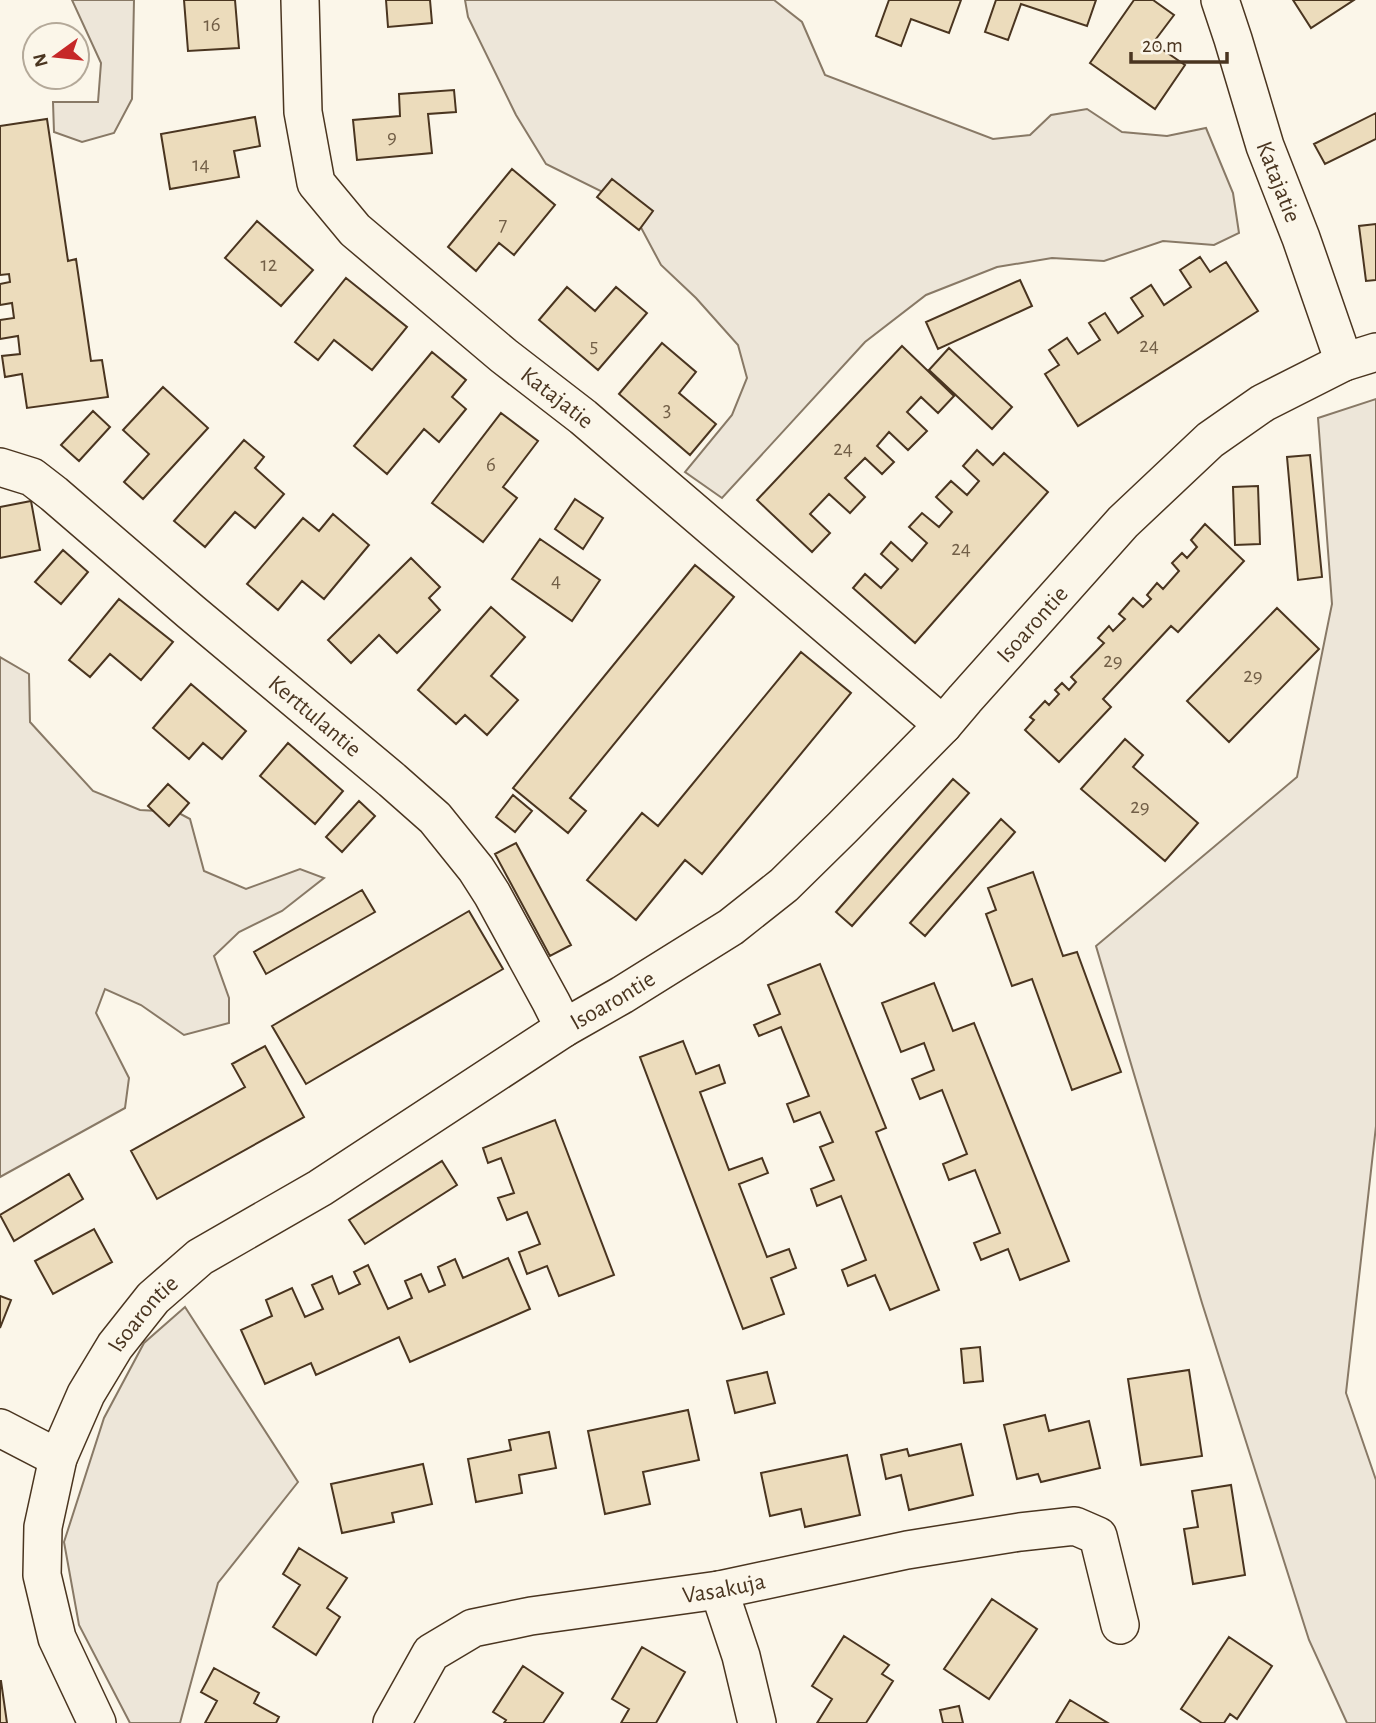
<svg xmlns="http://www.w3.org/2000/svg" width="1376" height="1723" viewBox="0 0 1376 1723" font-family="'Alegreya Sans',sans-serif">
  <rect width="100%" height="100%" fill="#fbf6e9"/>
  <path fill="#ede6d9" stroke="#887966" stroke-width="2" d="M72,0h62l-2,99 -18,34 -32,9 -28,-10 -1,-30h45l3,-39z
    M465,0h309l28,22 23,53 168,64 37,-4 21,-20 36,-6 35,23 45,4 39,-8 27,65 6,40 -25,12 -51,-4 -59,20 -52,-3 -55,9 -71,28 -61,47 -143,156 -37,-26 47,-57 15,-37 -9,-33 -42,-47 -35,-33 -32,-60 -83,-41 -30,-49 -48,-98z
    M1376,399v727l-30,267 30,87v243h-29l-38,-83 -107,-337 -106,-357 201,-169 35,-173 -14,-186z
    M0,657l29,17 1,48 63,69 47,19 37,2 13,7 14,52 42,18 54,-20 24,9 -42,33 -43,21 -25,24 15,42v25l-45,12 -43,-30 -36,-16 -9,24 33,65 -4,30 -125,69z
    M185,1307l113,175 -80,101 -38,140h-50l-51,-98 -15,-83 40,-124 40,-75z"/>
  <path fill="#ecdcbc" stroke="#4a3520" stroke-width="2" d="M184,0h51l4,48 -51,3z
    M386,0h44l2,23 -44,4z
    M889,0h72l-12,33 -38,-14 -10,27 -25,-10z
    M996,0h100l-9,26 -66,-22 -13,36 -23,-8z
    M1134,0h19l21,15 -21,28 32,22 -30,44 -65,-46z
    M1293,0h61l-43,28z
    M454,90l2,22 -28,2 4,39 -75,7 -4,-40 47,-4 -1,-22z
    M1376,113v26l-51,25 -11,-20z
    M255,117l5,29 -26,5 5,26 -69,12 -9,-55z
    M47,119l21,142 8,-2 15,102 11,-1 6,37 -81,11 -5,-34 -17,3 -3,-21 18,-2 -2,-18 -18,3v-19l14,-2 -2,-15 -12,2v-21l10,-2 -1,-8 -9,1v-149z
    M512,169l43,36 -41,50 -15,-12 -23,28 -28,-24z
    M612,179l41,32 -14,19 -42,-33z
    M257,221l56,49 -32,36 -56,-48z
    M1376,224v56l-10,1 -7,-55z
    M1200,257l10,15 16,-10 32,49 -180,115 -33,-52 14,-9 -10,-15 18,-12 11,16 22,-14 -11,-17 16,-10 13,20 25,-17 -12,-18 20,-13 13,20 27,-18 -11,-17z
    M346,278l61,49 -35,43 -38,-30 -16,20 -23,-18z
    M1020,280l12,26 -94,43 -12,-27z
    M567,287l28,24 21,-24 31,26 -49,57 -59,-50z
    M662,343l34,29 -17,21 37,31 -26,31 -71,-61z
    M902,346l52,50 -16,17 -17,-16 -14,15 20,19 -19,19 -19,-18 -12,14 17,16 -12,12 -17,-16 -20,20 20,19 -15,16 -21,-19 -19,20 20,19 -18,19 -55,-52z
    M949,348l63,59 -20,22 -63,-59z
    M432,352l34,28 -14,17 14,12 -27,33 -15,-13 -37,45 -33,-28z
    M163,387l45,41 -65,71 -19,-17 25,-28 -26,-24z
    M93,411l17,16 -31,34 -18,-16z
    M501,413l37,28 -35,46 14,11 -34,44 -51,-39z
    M244,440l20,17 -9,11 29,26 -29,34 -20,-16 -30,35 -31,-26z
    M977,450l16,15 11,-12 44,39 -133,151 -62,-55 12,-14 16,14 17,-19 -17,-15 10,-12 21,19 15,-18 -18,-16 13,-14 17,14 13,-15 -16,-15 15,-16 16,14 12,-14 -16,-15z
    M1310,455l12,122 -24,3 -11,-123z
    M1258,486l2,58 -25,1 -2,-58z
    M575,499l28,19 -20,31 -28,-20z
    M31,501l9,49 -40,8v-51z
    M333,514l36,31 -45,54 -22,-18 -24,29 -31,-26 56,-66 16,13z
    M1205,524l39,37 -66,71 -7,-6 -68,73 8,8 -52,55 -34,-32 9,-10 -4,-3 15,-16 4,4 10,-11 -4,-4 7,-7 7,7 7,-8 -5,-5 33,-34 -6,-5 11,-12 4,5 12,-12 -6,-5 14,-16 10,9 8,-8 -4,-4 10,-12 6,6 16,-18 -7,-8 10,-10 5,5 10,-11 -6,-7z
    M540,539l60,41 -28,41 -60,-42z
    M63,550l25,22 -27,32 -26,-22z
    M411,558l29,29 -11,11 11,12 -43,43 -18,-18 -28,28 -23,-23z
    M695,565l39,32 -164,201 16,13 -18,22 -55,-45z
    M119,599l54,43 -32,38 -31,-26 -20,23 -21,-17z
    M491,607l34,30 -34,39 27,24 -31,35 -22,-20 -9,9 -38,-34z
    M1277,608l42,41 -90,93 -42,-41z
    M801,652l50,41 -149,181 -17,-14 -49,60 -49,-40 55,-67 16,13z
    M191,684l55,47 -24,28 -19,-16 -14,16 -36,-31z
    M1125,739l18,16 -10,12 65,56 -33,38 -84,-72z
    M288,743l55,48 -28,33 -55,-48z
    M953,779l16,14 -117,133 -16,-14z
    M168,784l21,19 -20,23 -21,-20z
    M513,795l19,16 -17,21 -19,-15z
    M359,801l16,15 -33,36 -16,-15z
    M1001,819l14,13 -90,104 -15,-13z
    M516,843l55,102 -21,11 -55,-102z
    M1033,872l30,84 14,-4 44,120 -49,18 -40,-111 -20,7 -26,-72 10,-4 -8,-22z
    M362,890l13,22 -109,62 -12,-22z
    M469,911l34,58 -197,115 -34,-58z
    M820,964l66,164 -10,4 63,158 -49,20 -15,-35 -27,11 -6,-16 24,-10 -25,-64 -24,10 -6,-17 23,-9 -14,-33 13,-5 -13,-30 -26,10 -7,-18 22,-8 -28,-69 -22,9 -5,-11 26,-11 -12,-29z
    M934,983l19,48 21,-8 95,238 -49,19 -12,-31 -27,11 -7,-17 26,-10 -25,-63 -26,10 -6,-16 24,-10 -25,-64 -22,9 -8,-20 22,-9 -10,-27 -23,9 -19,-49z
    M683,1041l13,33 23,-9 6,18 -25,9 29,78 33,-12 6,15 -29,11 28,73 22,-8 7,19 -25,10 13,36 -41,15 -103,-272z
    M265,1046l39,71 -147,82 -26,-48 114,-64 -13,-23z
    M555,1120l59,155 -55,21 -12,-30 -20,8 -8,-22 21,-8 -13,-32 -20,8 -9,-22 16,-5 -13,-35 -13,5 -5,-15z
    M442,1161l15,24 -92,59 -16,-24z
    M69,1174l14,25 -69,42 -14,-26z
    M94,1229l18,33 -59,32 -18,-33z
    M508,1258l22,51 -120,53 -11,-25 -83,38 -5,-12 -46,21 -24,-54 31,-14 -6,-16 26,-12 13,29 18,-8 -11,-24 20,-9 7,18 21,-10 -6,-12 14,-7 20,44 24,-11 -7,-17 16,-7 8,18 16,-7 -7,-18 17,-8 8,19z
    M0,1296l11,4 -11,28z
    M980,1347l3,34 -19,2 -3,-34z
    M1189,1370l13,86 -61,9 -13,-86z
    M767,1372l8,31 -40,10 -8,-32z
    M688,1410l11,50 -56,12 7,32 -45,10 -17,-83z
    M1045,1415l4,16 40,-10 11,47 -59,14 -3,-8 -21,5 -13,-54z
    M549,1432l7,36 -37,7 3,18 -46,9 -8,-43 43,-9 -2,-10z
    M961,1444l12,51 -64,15 -8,-35 -15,4 -5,-24 26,-6 2,7z
    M847,1455l13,60 -55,12 -4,-18 -31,7 -9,-43z
    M423,1464l9,40 -40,9 2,9 -52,11 -11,-49z
    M1231,1485l14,90 -52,9 -9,-55 14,-2 -6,-36z
    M299,1548l48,30 -20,30 13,9 -24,38 -43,-28 27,-42 -17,-11z
    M992,1599l45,30 -48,70 -45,-30z
    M844,1636l45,29 -7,9 11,7 -27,42h-49l15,-24 -20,-13z
    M1229,1637l43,29 -35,53 -7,-5 -6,9h-22l-21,-14z
    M642,1647l43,25 -29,51h-35l8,-14 -17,-10z
    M523,1666l40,27 -20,30h-39l2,-3 -13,-8z
    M214,1668l45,25 -5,10 25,14 -3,6h-71l12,-22 -16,-9z
    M0,1681h1l6,42h-7z
    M1070,1700l38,23h-52z
    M959,1706l4,17h-20l-3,-13z"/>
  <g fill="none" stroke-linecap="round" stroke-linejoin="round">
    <g stroke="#4a3520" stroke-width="40">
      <g id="minor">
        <path id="s1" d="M300,0l3,112 13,71 39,47 149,126 79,61 360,308"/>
        <path id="s2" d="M1220,0l13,39 32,107 36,92 43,124"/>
        <path id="s3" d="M0,467l32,10 22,17 137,118 201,168 43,38 41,51 16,25 59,108 13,26"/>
        <path d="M0,1428l58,30"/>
        <path d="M719,1590l22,66 16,67"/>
        <path id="s4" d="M97,1723l-40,-85 -15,-63 1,-48 15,-69 28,-64 29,-48 38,-48 47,-41 120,-69 244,-160 58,-33 109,-68 53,-42 59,-58 100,-102 22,-26 158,-177 87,-82 53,-37 81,-41 32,-10"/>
        <path id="s5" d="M392,1723l39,-70 42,-25 58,-12 188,-26 188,-40 113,-18 55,-6 23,10 22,89"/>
      </g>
    </g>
    <use href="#minor" stroke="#fbf6e9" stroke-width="37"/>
  </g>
  <g text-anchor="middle" stroke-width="5" stroke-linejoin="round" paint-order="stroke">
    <g font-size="21" fill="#725f47">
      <text x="212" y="31">16</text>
      <text x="392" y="143">9</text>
      <text x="201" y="171">14</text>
      <text x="503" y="231">7</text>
      <text x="269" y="271">12</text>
      <text x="594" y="352">5</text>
      <text x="1149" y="352">24</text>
      <text x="667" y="416">3</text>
      <text x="843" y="455">24</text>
      <text x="491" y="471">6</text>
      <text x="961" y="555">24</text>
      <text x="556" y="587">4</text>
      <text x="1113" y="667">29</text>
      <text x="1253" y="682">29</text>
      <text x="1140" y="813">29</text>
    </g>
    <g font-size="24" fill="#4a3520" stroke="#fbf6e9">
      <text dy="8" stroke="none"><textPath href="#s2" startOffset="191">Katajatie</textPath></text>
      <text dy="8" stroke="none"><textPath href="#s1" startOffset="508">Katajatie</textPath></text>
      <text dy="8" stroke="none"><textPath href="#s4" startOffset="1580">Isoarontie</textPath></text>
      <text dy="8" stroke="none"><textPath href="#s3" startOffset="404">Kerttulantie</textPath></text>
      <text dy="8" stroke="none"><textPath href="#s4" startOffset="1013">Isoarontie</textPath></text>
      <text dy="8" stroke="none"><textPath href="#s4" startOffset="446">Isoarontie</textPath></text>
      <text dy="8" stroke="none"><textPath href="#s5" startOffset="383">Vasakuja</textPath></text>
    </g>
  </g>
  <g transform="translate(56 56) rotate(255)"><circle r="33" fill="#fbf6e9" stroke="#b4a999" stroke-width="2"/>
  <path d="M0-5L12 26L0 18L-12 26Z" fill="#c62828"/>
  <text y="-10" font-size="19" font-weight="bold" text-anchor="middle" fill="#4a3520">N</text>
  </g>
  <path d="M1131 52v10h96v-10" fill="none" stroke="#4a3520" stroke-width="3.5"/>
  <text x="1142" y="52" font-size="21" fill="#4a3520" stroke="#fbf6e9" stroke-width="5" paint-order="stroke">20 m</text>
</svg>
